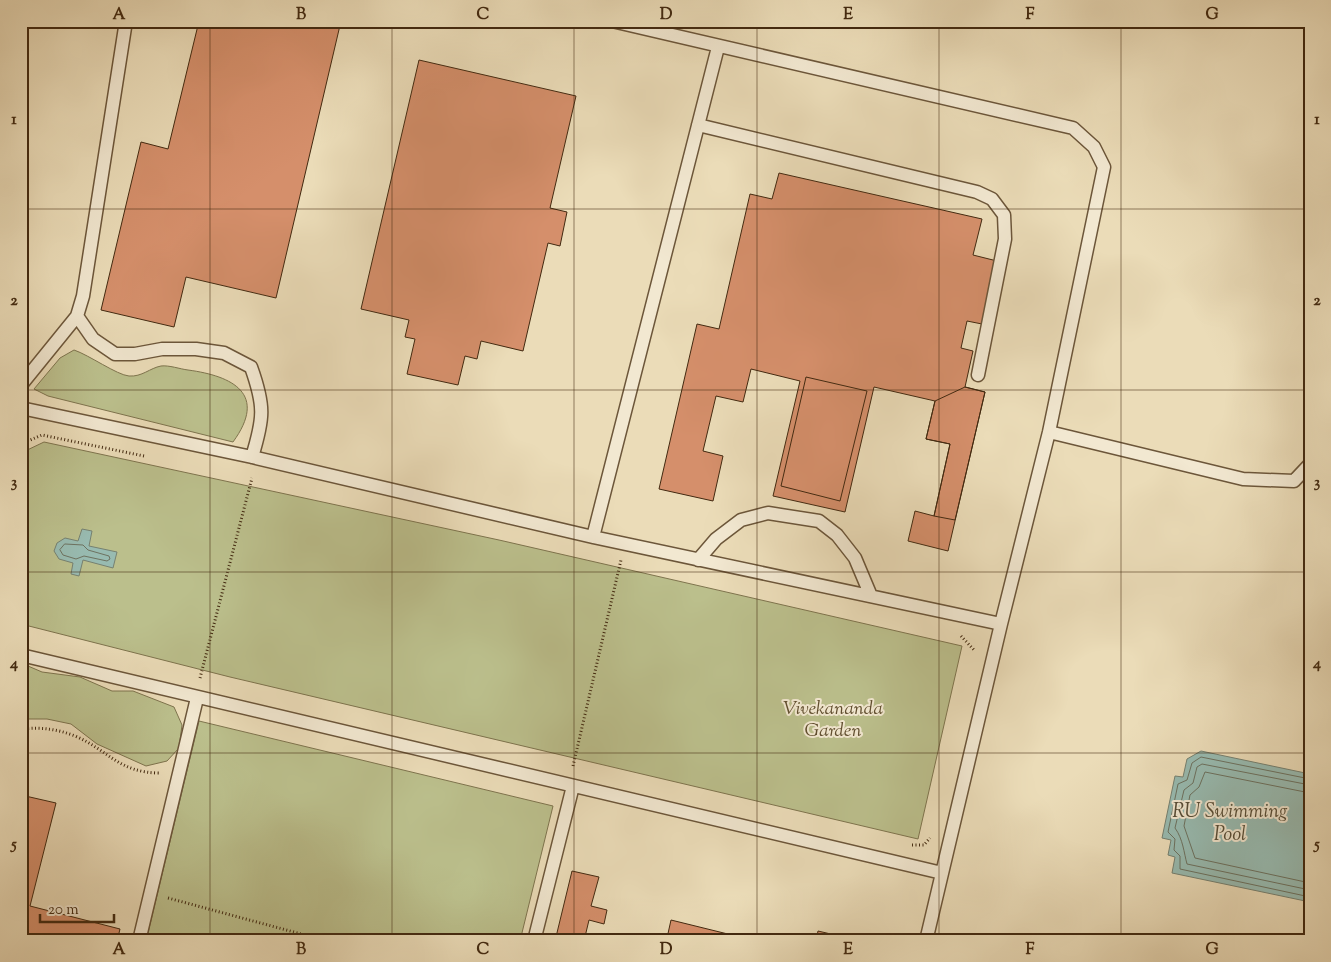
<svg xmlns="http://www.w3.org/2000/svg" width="1331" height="962" viewBox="0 0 1331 962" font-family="'Sorts Mill Goudy',serif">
  <rect width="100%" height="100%" fill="#ebdcb8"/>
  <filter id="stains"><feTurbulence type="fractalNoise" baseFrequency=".004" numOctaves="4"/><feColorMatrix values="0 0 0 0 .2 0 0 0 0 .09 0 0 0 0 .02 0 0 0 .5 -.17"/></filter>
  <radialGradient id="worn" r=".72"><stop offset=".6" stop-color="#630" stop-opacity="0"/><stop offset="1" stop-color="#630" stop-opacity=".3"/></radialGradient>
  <path fill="#bbbf8c" stroke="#7e744e" d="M74,350c15,5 43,25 55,26 13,1 21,-8 32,-10 8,-1 19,3 27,4 45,6 80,24 45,72l-185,-46 -14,-7 26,-31z
    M44,442l455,98 463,106 -44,193 -688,-162 -209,-53v-171z
    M21,663l21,9 38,5 32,14h21l41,16 8,18 -3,23 -12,13 -21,5 -49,-22 -26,-20 -24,-5h-26z
    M199,721l354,85 -33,135h-374z"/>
  <path fill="#98bbb1" stroke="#768171" d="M82,529l10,2 -3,15 28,6 -4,16 -30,-8 -4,16 -8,-2 2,-11 -14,-4 -5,-8 3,-8 8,-5 13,3z
    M1201,751l109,23v128l-138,-29 3,-16 -7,-2 3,-15 -9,-2 13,-62 8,1 4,-18z"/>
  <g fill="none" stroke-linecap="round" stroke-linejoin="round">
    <path stroke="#6d7260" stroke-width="1" d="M65,544l18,1 5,5 21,6 1,3 -3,2 -23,-5 -8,3 -13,-4 -3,-5z
      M1310,779l-109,-22 -9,6 -5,17 -9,4 -10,48 7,7 -1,11 6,6v13l130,28
      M1310,785l-108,-21 -5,3 -4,16 -9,7 -9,38c8,11 9,25 12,36l123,26
      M1310,793l-105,-21 -6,15 -9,8 -6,31 11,32 115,25"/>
  </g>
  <path fill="#d58f6b" stroke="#422910" d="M199,21h142l-65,277 -90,-21 -12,50 -73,-17 40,-168 27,7z
    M419,60l157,36 -26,112 17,4 -7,34 -12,-3 -25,108 -42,-10 -4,18 -12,-3 -7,29 -51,-11 8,-35 -10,-2 4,-17 -48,-11z
    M779,173l203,46 -9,36 24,6 -15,63 -15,-3 -6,27 12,3 -8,36 20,5 -37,159 -40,-10 7,-30 19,5 16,-72 -24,-5 9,-38 -61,-14 -29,125 -72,-16 27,-115 -49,-12 -8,33 -27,-6 -13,55 20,5 -10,45 -54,-12 38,-165 22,5 31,-135 22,5z
    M806,377l61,14 -27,110 -59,-15z
    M965,387l20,5 -30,128 -21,-4 16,-72 -24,-5 9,-38z
    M21,795l35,8 -26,103 90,23 -3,12h-96z
    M572,871l27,6 -8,29 16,4 -3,14 -15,-4 -5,21h-29z
    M671,920l73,18 -1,3h-72l-4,-3z
    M818,931l34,8 -1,2h-35z"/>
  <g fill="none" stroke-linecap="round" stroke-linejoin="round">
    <g stroke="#6c563a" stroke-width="15">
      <path id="service" d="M612,21l461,107 21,19 10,20 -55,265 -48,192 -75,317
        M698,125l279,67 15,7 12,16 1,24 -27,136
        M77,316l16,23 22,15h20l27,-5h34l28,4 27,14c14,39 13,51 1,90
        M21,385l56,-69 6,-20 43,-275
        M21,408l231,49 341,80 408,87
        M1049,432l194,47 51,2 16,-17
        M593,537l125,-490
        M698,560l18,-21 25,-19 27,-7 51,8 18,14 18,23 16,38
        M21,655l921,218
        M139,941l58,-243
        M534,941l39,-155"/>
    </g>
    <path stroke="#422910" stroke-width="3" stroke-dasharray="1 2.5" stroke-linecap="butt" d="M21,444l21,-9 102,21
      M961,636l14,15
      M200,678l52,-200
      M21,729c20,-2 36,0 54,7 33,14 44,37 85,37
      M573,766l48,-206
      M912,845h12l6,-7
      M168,898l159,43"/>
    <use href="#service" stroke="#f2e8d1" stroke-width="12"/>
  </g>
  <path fill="none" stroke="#422910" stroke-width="1" stroke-opacity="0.55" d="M210,21v920M392,21v920M574,21v920M757,21v920M939,21v920M1121,21v920M21,209h1289M21,390h1289M21,572h1289M21,753h1289"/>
  <g text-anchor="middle" stroke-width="4" stroke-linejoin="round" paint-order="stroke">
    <g font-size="19" font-style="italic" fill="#604e2f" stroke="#f2e8d1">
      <text x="833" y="714">Vivekananda<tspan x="833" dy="22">Garden</tspan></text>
    </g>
    <g font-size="20" font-style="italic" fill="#584e38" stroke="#f2e8d1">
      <text x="1230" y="817">RU Swimming<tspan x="1230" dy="23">Pool</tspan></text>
    </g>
  </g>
  <rect width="1331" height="962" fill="none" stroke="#ebdcb8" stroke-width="55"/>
  <path d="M40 914v8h74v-8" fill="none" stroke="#422910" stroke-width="2.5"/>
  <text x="48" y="914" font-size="15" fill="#422910" stroke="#f2e8d1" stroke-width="4" paint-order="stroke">20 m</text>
  <rect x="28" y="28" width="1276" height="906" fill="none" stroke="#422910" stroke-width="2"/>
  <g font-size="16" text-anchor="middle" font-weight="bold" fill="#422910">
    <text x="119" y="19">A</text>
    <text x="301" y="19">B</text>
    <text x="483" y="19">C</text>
    <text x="666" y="19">D</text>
    <text x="848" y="19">E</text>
    <text x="1030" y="19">F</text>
    <text x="1212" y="19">G</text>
    <text x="14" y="124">1</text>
    <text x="1317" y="124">1</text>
    <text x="14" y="305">2</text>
    <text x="1317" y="305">2</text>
    <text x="14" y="487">3</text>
    <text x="1317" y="487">3</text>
    <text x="14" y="668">4</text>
    <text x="1317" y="668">4</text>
    <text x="14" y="849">5</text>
    <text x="1317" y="849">5</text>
    <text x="119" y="954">A</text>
    <text x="301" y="954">B</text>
    <text x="483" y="954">C</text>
    <text x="666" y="954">D</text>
    <text x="848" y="954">E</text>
    <text x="1030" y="954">F</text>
    <text x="1212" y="954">G</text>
  </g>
  <rect width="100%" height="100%" filter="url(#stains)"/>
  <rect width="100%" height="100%" fill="url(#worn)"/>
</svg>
